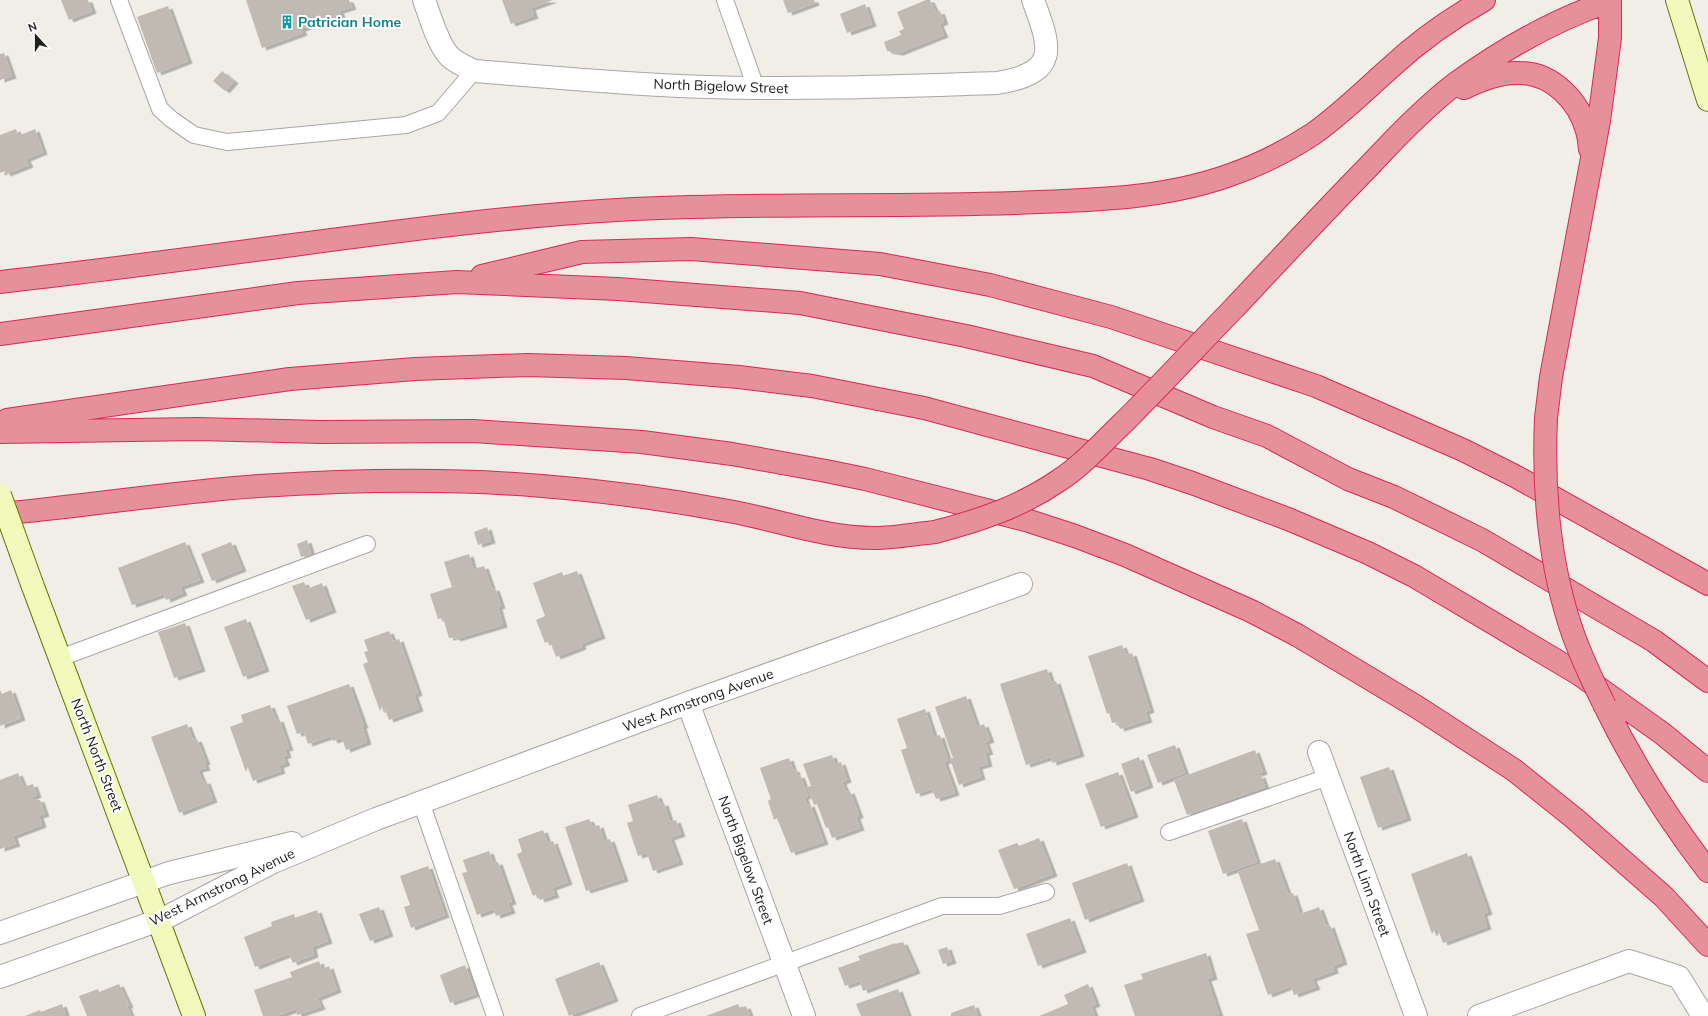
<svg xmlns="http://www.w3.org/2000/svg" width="1708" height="1016" viewBox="0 0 1708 1016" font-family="Mulish,sans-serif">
  <defs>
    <filter id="shadow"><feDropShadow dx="4.5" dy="2.5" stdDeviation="0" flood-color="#0004"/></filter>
  </defs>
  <rect width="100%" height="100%" fill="#f0eee6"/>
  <path fill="#c1bab3" filter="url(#shadow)" d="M61,0h27l4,11 -23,9z
    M246,0h103l3,7 -13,4 2,4 -40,14 2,4 -41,15z
    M502,0h51l-22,8 3,8 -23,8z
    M783,0h31l1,3 -27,10z
    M926,0h4l6,13 4,-2 4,11 -5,2 5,11 -45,18 -12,-2 -3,-9 17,-7 -2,-4 5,-2 -7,-17z
    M865,4l7,20 -25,9 -7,-19z
    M168,6l20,55 -31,12 -20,-56z
    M4,53l8,23 -12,4v-26z
    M222,71l12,10 -9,10 -12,-10z
    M16,129l2,7 17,-7 8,23 -17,7 3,6 -23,9 -1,-3 -5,2v-38z
    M487,527l4,14 -13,4 -4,-13z
    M307,540l4,14 -10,3 -4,-13z
    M185,542l15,38 -20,7 3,6 -17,7 -2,-6 -32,11 -14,-37z
    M231,542l11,27 -30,12 -11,-27z
    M469,554l4,15 11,-3 8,23 3,-1 6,18 -3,1 5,18 -47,14 -1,-2 -6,1 -6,-20 -5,1 -8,-25 22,-7 -8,-25z
    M577,571l24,65 -20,8 1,3 -26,10 -6,-16 -5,2 -9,-23 9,-4 -12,-33 29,-11 1,4z
    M304,582l3,7 15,-6 10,27 -26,10 -14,-34z
    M246,619l19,50 -22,8 -19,-50z
    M185,623l16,46 -27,9 -16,-46z
    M389,631l4,10 6,-2 19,54 -4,2 5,14 -30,11 -6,-16 -3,7 -17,-47 5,-2 -4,-10 4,-1 -4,-11z
    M1122,645l4,10 6,-2 18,57 -5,2 3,8 -28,9 -3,-7 -5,1 -3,-10 -2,1 -19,-58z
    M1047,669l4,13 5,-1 24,73 -28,9 -1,-6 -25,8 -26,-81z
    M349,684l15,42h-2l5,16 -21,8 -4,-12 -9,3 -2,-5 -23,8 -4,-12 -7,2 -10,-28z
    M0,690l2,4 9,-4 10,28 -21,8z
    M966,696l11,31 7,-3 6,16 -5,2 4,10 -4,1 3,11 -10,3 3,10 -22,8 -9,-26 3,-1 -18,-51z
    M270,705l6,15 3,-1 10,29 -4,1 2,6 -4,2 3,6 -7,3 2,5 -28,10 -5,-14 -2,5 -16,-45 13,-5 -2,-7z
    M925,709l9,28 6,-2 8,25 -4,2 11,31 -19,6 -4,-10 -16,5 -15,-44 6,-2 -10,-29z
    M187,724l6,16 4,-1 9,23 -2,1 2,5 -8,2 5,12 3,-1 7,19 -34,13 -28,-76z
    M1175,745l10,28 -27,10 -11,-28z
    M1255,750l8,22 -10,4 1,1 7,-2 4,12 -78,28 -13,-35z
    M832,755l3,9 6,-2 6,18 -5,2 4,10 4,-1 9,24 -3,2 4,11 -28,10 -4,-11 -2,1 -9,-24 -3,1 -7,-18 4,-1 -8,-22z
    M1139,757l10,28 -18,7 -10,-28z
    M789,758l4,12 2,-1 2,7 3,-1 8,21 -4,1 3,8 3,-1 14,38 -33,11 -14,-35 -3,2 -6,-19 3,-2 -11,-31z
    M1389,767l18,51 -29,10 -18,-51z
    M1118,772l16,43 -33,12 -16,-43z
    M18,773l6,14 9,-3 4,11 -4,2v2l7,1 5,14 -6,2 3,9 -29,11 3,8 -16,5v-69z
    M657,795l3,9 4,-1 6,19 6,-2 5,14 -11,4 9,24 -26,9 -6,-18 -9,3 -11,-33 6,-2 -5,-16z
    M589,819l4,8 6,-2 5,16 6,-2 14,40 -38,12 -21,-64z
    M1242,819l15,43 -34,12 -15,-43z
    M543,830l5,13 5,-2 15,41 -16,6 3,7 -15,5 -2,-6 -5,2 -16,-42 5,-2 -4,-13z
    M1039,838l14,36 -39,15 -16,-39 19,-7 2,3z
    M489,851l4,12 5,-1 14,40 -4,1 3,8 -15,5 -2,-7 -17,6 -15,-42 5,-1 -4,-12z
    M1467,853l21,59 -5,2 4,13 -44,16 -6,-16 -5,7 -21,-60z
    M1275,859l13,35 5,-1 7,21 19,-7 7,19 4,-1 13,37 -10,4 1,5 -22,8 4,8 -22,8 -3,-9 -23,9 -22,-61 13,-4 -21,-58z
    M1127,863l13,36 -55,21 -13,-37z
    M428,866l17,49 -34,13 -7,-21 6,-2 -10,-29z
    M379,907l10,27 -19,7 -11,-27z
    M317,910l11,31 -16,6 2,8 -21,8 -4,-9 -34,13 -11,-30 28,-11 -1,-4 23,-8 1,4z
    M1070,918l12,32 -44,16 -12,-32z
    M903,942l13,29 -53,20 -3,-10 -15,5 -7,-18 22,-8 -2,-4 37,-13v1z
    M947,947l5,14 -9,3 -5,-14z
    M1206,953l7,24 -6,2 12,35 -6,2h-78l-11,-31 19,-6 -2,-5z
    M319,961l3,8 7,-3 8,24 -20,8 4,9 -24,8 -1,-6 -19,7h-14l-9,-26 38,-13 -2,-5z
    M599,962l15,37 -45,17 -14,-37z
    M465,965l11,29 -26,9 -10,-28z
    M119,984l10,21 -2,1 4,10h-44l-8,-20 19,-7 1,3z
    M1088,984l8,20 -5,2 4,10h-56l29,-12 -4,-9z
    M898,989l10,27h-47l-5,-12z
    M62,1004l4,12h-41l15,-6 1,2z
    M738,1004l2,4 6,-2 4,10h-44z
    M974,1005l4,11h-27v-3z"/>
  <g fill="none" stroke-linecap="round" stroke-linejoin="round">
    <g stroke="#a7a7a7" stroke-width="18">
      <path id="lane" d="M119,0l41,109 11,10 23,16 33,7 179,-17 32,-12 36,-42
        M725,0l31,88
        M60,658l307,-114
        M421,802l74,214
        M1169,832l159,-55
        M640,1016l302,-110h57l47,-14"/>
    </g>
    <g stroke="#a7a7a7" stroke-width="24">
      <path id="street" d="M424,0c6,16 14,45 26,57 7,6 16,10 24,14 78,6 155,14 233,16 97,3 193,-1 290,-4 63,-10 54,-35 36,-83
        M688,703l116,313
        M1319,752l97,264
        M0,933l169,-60 123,-30
        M0,977l165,-59 108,-56 103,-43 312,-116 333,-119
        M1479,1016l150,-55 50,16 24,39"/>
    </g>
    <g stroke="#627707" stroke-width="24">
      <path id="secondary" d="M1677,0l31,100
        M32,584l162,432"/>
    </g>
    <g stroke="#d92958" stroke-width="24">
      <path id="highway" d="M1464,88c16,-8 38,-16 56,-15 32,0 59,28 67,58 2,6 2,12 3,18
        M482,276l100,-24 109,-3 189,15 110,21 121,32 205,69 147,64 52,26 193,108
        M0,282c98,-11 196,-24 293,-37 113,-15 226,-30 341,-36 126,-6 254,-2 381,-6 71,-3 146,-3 215,-28 29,-10 57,-24 83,-41 28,-20 52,-44 77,-66 29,-27 60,-49 94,-68
        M1236,306c45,-48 90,-96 136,-143 26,-28 53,-56 83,-79 48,-35 99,-64 155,-83v37l-11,83 -48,256 -5,41
        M0,334l298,-41 159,-11 161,7 182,14 166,33 127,30 120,51 54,19 81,43 46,18 88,43 172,101 54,40
        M7,420l283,-41 125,-10 112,-4 99,3 113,9 73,9 112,22 226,61 42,14 96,36 80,34 46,23 165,98 84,60 45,37
        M0,432l198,-3 123,3 152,-1 169,11 90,12 94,17 39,8 164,42 46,15 50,19 126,56 46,24 120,72 97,63 60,48 90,79 44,48
        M0,514c86,-8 172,-22 259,-28 94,-6 189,-8 283,0 65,5 129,14 192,26 47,9 92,26 140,26 20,0 41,-4 61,-6
        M1605,706c28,58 64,114 103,165"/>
    </g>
    <use href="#lane" stroke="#fff" stroke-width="16"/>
    <use href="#street" stroke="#fff" stroke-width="22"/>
    <use href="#secondary" stroke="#f1f9bc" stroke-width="22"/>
    <use href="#highway" stroke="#e69099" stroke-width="22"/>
    <g stroke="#627707" stroke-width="24" stroke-linecap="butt">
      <path id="secondary-bridge" d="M0,495l32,89"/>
    </g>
    <g stroke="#d92958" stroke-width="24" stroke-linecap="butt">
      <path id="highway-bridge" d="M1546,418c-3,69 3,142 24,207 9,28 22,55 35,81
        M935,532c43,-11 85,-25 123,-51 24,-15 45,-39 66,-59 38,-38 74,-77 112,-116"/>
    </g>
    <use href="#secondary-bridge" stroke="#f1f9bc" stroke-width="22"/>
    <use href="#highway-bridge" stroke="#e69099" stroke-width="22"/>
  </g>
  <defs>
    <g id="building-bare" transform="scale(1.08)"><path d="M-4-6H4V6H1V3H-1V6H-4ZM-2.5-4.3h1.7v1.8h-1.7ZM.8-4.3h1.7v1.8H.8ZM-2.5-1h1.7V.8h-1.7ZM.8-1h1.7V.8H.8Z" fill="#0f9aa8" stroke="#fff" stroke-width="2.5" paint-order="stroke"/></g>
  </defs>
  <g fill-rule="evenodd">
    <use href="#building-bare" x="287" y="22"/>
  </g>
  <g text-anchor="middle" stroke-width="4" stroke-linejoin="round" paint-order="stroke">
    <g font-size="14" font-weight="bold" fill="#0d838f" stroke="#fff" text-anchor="start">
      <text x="298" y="27">Patrician Home</text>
    </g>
    <g font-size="14" fill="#202020" stroke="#fff">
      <text transform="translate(721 86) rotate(2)" y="5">North Bigelow Street</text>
      <text transform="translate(698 700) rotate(-20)" y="5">West Armstrong Avenue</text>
      <text transform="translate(97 755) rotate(69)" y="5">North North Street</text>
      <text transform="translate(746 860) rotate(70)" y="5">North Bigelow Street</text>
      <text transform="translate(1367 884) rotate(70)" y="5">North Linn Street</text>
      <text transform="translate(222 887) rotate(-26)" y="5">West Armstrong Avenue</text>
    </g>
  </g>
  <g transform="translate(36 36) rotate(339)" stroke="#ffffff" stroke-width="3" paint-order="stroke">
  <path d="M0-3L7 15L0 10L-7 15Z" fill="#202020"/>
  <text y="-6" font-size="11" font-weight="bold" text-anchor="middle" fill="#202020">N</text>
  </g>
</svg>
